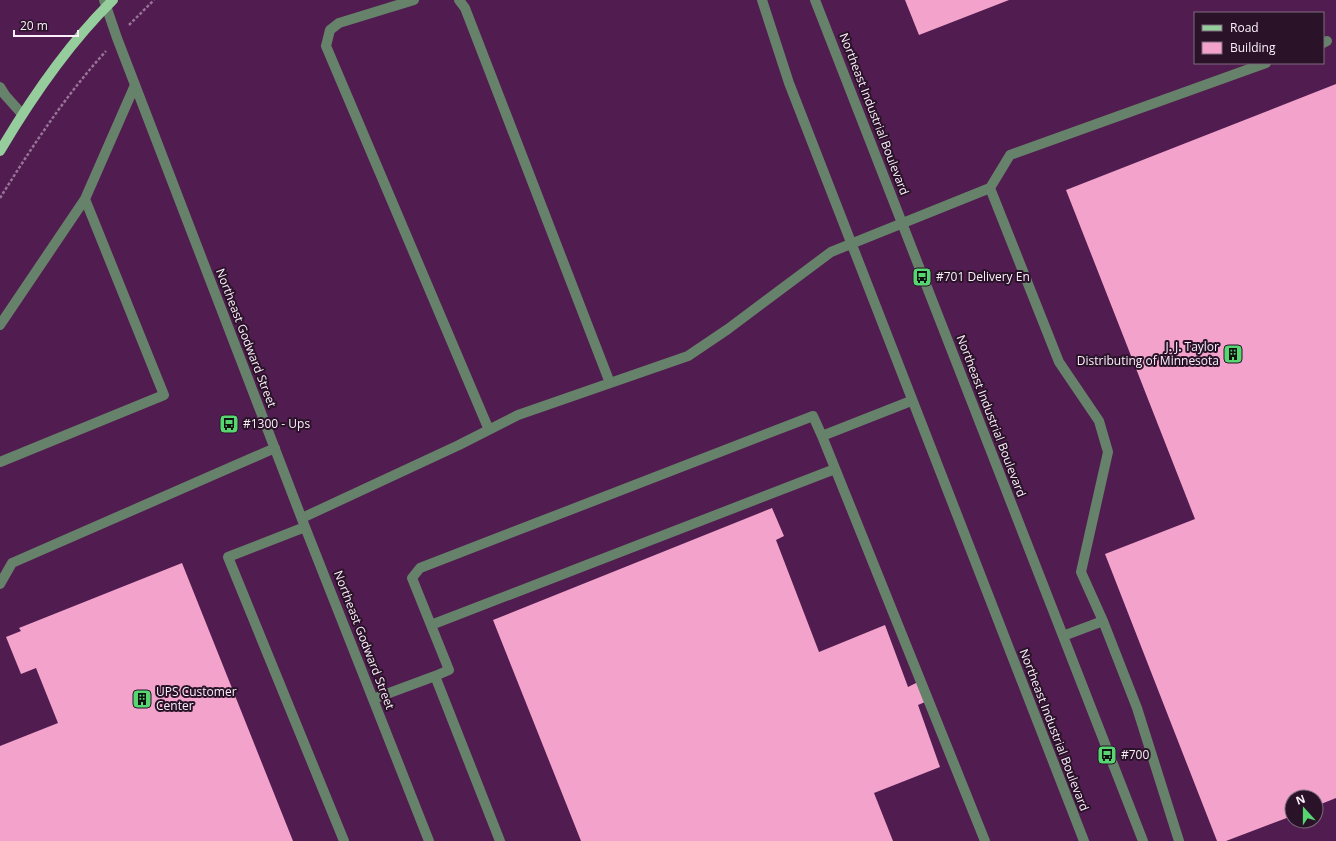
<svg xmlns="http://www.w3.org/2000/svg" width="1336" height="841" viewBox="0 0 1336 841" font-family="'Open Sans',sans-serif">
  <rect width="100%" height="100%" fill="#511d50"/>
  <path fill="#f3a3cb" d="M905,0h104l-90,35z
    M1336,84v714l-20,8v-9h-24v19l-66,25h-9l-112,-287 90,-35 -129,-329z
    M772,508l12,28 -8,4 43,112 66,-27 23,62 10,-5 7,20 -7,3 22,62 -66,26 19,48h-312l-88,-221z
    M182,563l111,278h-293v-95l58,-23 -22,-55 -15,6 -15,-37 15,-6 -2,-3z"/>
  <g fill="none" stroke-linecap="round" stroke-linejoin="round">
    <path stroke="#977396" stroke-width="2.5" stroke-dasharray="3 2" stroke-linecap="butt" d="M129,25l25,-25
      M0,198c32,-51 65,-102 106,-147"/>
    <path stroke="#67826a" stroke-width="10" d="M104,0l13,38 188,489 124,314
      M414,0l-75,23 -9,7 -4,16 163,384
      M459,0l6,8 145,375
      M762,0l27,83 295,758
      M815,0l328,841
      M1323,43l4,-2
      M0,87l5,8 17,19
      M990,188l69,174 40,59 9,31 -27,120 22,49 34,87 42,133
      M0,325l85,-126 50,-114
      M911,401l-89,35 163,405
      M0,462l164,-67 -79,-196
      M302,518l157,-73 59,-30 170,-59 40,-27 103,-77 159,-64 20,-33 256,-92
      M305,527l-77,30 116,284
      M0,584l12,-21 263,-115
      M431,625l404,-156
      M1063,636l40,-15
      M373,699l62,-23
      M500,841l-65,-165 14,-6 -37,-92 8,-10 393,-152 9,20"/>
    <path stroke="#95cd9c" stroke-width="10" d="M0,151c32,-54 68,-107 113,-151"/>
  </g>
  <defs>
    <g id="bus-square" transform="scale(1)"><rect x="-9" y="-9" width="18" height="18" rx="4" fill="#55d671" stroke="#2a1329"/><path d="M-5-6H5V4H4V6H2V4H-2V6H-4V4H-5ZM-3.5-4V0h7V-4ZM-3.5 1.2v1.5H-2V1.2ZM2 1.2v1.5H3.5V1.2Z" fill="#111"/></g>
    <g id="building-square" transform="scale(1)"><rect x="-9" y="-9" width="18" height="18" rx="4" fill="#55d671" stroke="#2a1329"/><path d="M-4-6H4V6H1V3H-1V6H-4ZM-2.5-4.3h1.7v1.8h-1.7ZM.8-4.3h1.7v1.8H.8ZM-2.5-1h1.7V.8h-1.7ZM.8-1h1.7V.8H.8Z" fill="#111"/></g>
  </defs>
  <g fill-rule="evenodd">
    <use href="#bus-square" x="922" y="277"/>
    <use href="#building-square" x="1233" y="354"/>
    <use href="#bus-square" x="229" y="424"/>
    <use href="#building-square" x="142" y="699"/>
    <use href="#bus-square" x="1107" y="755"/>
  </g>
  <g text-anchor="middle" stroke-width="4" stroke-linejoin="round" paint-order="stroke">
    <g font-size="12" fill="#fceffb" stroke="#2a1329">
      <text transform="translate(874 114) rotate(69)" y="4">Northeast Industrial Boulevard</text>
      <text transform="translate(246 338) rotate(69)" y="4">Northeast Godward Street</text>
      <text transform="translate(991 416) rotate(69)" y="4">Northeast Industrial Boulevard</text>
      <text transform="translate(364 640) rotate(69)" y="4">Northeast Godward Street</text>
      <text transform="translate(1054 730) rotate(69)" y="4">Northeast Industrial Boulevard</text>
    </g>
    <g font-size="12" fill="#fceffb" stroke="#2a1329" text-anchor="start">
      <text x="936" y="281">#701 Delivery En</text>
      <text x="1219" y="351" text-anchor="end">J. J. Taylor<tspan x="1219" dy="14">Distributing of Minnesota</tspan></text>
      <text x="243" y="428">#1300 - Ups</text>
      <text x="156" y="696">UPS Customer<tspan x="156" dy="14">Center</tspan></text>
      <text x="1121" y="759">#700</text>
    </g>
  </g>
  <rect x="1194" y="12" width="130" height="52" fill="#2a1329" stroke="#7e6b7d"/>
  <rect x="1202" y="25" width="20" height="6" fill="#95cd9c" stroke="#7e6b7d"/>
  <text x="1230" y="32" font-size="12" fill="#fceffb">Road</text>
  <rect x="1202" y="42" width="20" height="12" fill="#f3a3cb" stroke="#7e6b7d"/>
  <text x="1230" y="52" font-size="12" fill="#fceffb">Building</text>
  <g transform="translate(1304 809) rotate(339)"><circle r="19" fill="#2a1329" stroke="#7e6b7d"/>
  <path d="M0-3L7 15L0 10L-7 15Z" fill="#55d671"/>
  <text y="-6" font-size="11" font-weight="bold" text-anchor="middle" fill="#fceffb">N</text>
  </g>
  <path d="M14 30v6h64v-6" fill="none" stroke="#fceffb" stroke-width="2"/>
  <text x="20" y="30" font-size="12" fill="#fceffb" stroke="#2a1329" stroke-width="3" paint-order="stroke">20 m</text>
</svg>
